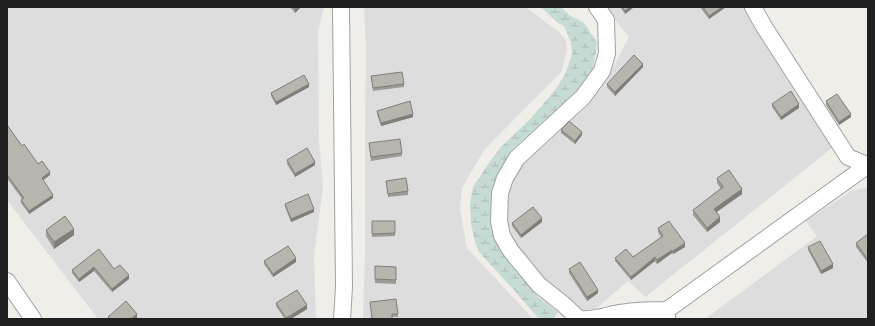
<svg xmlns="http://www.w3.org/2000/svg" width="875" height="326" viewBox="0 0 875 326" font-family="Raleway,sans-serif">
  <defs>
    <pattern id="wetland-marsh" width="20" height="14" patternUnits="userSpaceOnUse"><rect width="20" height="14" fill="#c7dbd5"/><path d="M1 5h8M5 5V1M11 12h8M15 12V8" fill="none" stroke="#abbcb7"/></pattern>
  </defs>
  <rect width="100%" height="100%" fill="#efeee8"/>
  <path fill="#dedddd" d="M7,7h317l-6,25 1,109 4,46 -9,68 2,64h-218l-91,-119z
    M364,7h160l3,1 32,24 7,9 1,10 -6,21 -77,78 -22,38 -2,21 7,39 66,71h-170l2,-65v-116l1,-86z
    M605,7h139l88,141 -187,149 -17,-16 -38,33 -10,-3 -31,-24 -36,-42 -8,-24 3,-41 20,-25 57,-50 26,-34 18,-34z
    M868,187v132h-163l112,-83 -11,-15 45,-30z"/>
  <path fill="url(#wetland-marsh)" d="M539,7h22l8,8 15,8 13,19 -1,10 -4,21 -14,22 -82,84 22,89 19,28 21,16 -5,7h-13l-3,-2 -24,-28 -34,-37 -4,-10 -4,-18 -1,-20 3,-17 18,-27 10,-13 30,-29 25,-29 9,-15 7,-19 -1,-13 -7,-16 -6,-3 -14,-13z"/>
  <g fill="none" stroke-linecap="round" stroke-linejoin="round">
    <g stroke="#a1a1a1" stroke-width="18">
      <path id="minor" d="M341,7l3,280 -2,32
        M753,7l10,18 85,132 19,8 1,2
        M7,281l26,38
        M579,319l-16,-15 -24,-19 -28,-34 -9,-15 -3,-15 1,-28 5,-15 12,-20 66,-61 19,-26 5,-18 -1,-33 -9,-13
        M586,319c12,0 22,-4 34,-6 16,-3 32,-3 47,-3
        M667,319v-9l201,-145"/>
    </g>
    <use href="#minor" stroke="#fff" stroke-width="16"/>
  </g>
  <path fill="#9e9b96" d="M290,7h11l-6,6z
    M620,7h14l-9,7z
    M700,7h26l-17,12z
    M643,67l-28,29 -8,-9v-3z
    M371,76l33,8v3l-31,4z
    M309,87l-33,18 -5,-9v-3z
    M826,101l25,16 -12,8 -13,-20z
    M772,104l27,4 -18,12 -9,-13z
    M377,111l36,6 -32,9 -4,-12z
    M7,125l15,21 16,18 12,11 -7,5 10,18 -24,16 -8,-11v-3l1,-1 -15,-21z
    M561,130l21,5 -7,9 -14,-11z
    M369,143l33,10v3l-31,5z
    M287,160l28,5 -20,12 -8,-13z
    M717,178l25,16 -26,18 4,10 -13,10 -14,-17v-5l28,-21 -4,-6z
    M386,181l22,10v4l-20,2z
    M285,204l29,8 -23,10 -6,-15z
    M372,221h23v15l-23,1z
    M542,222l-21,16 -9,-12v-3z
    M658,228l27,19 -12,7 -1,-1 -15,11 -2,-3 -24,19 -16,-19v-3l18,-1 28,-20 -3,-5z
    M46,230l28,5 -20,14 -8,-13z
    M868,234v29l-12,-16v-4z
    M808,247l25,21 -12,6 -13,-24z
    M99,249l15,20 15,10 -17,13 -18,-21 -15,11 -7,-9v-3z
    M264,261l32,1 -23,15 -9,-13z
    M375,266l21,1v17l-21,-1z
    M569,269l29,24 -11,8 -18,-28z
    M276,303l31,6 -16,10h-6l-9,-13z
    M370,305l28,9v3h-6z"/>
  <path fill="#817e7a" d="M298,7h3l-6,6v-4z
    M630,7h4l-9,7v-3z
    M722,7h4l-17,12v-3z
    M643,64v3l-28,29v-4z
    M309,84v3l-33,18v-3z
    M799,104v4l-18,12v-3z
    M413,114v3l-32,9v-3z
    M851,114v3l-12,8v-3z
    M582,132v3l-7,9v-3z
    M315,162v3l-20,12v-3z
    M50,172v3l-8,6v-3z
    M742,189v5l-28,20v-5z
    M53,195v3l-24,16v-3z
    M314,209v3l-23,10v-3z
    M720,217v5l-13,10v-4z
    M542,218v4l-21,16v-3z
    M74,229v6l-20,14v-7z
    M685,243v4l-12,7v-3z
    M672,250v3l-15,11v-4z
    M655,257v4l-24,19v-3z
    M296,258v4l-23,15v-3z
    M833,264v4l-12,6v-3z
    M94,267v4l-15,11v-3z
    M129,275v4l-17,13v-3z
    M598,290v3l-11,8v-4z
    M307,305v4l-16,10h-5z
    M137,314v4l-2,1h-4z"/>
  <path fill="#b8b4ae" stroke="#817e7a" d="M293,7h5l-3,2z
    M622,7h8l-5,4z
    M703,7h19l-13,9z
    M634,55l9,9 -28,28 -8,-8z
    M402,72l2,12 -31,4 -2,-12z
    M304,75l5,9 -33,18 -5,-9z
    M791,91l8,13 -18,13 -9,-13z
    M837,94l14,20 -12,8 -13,-21z
    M410,101l3,13 -32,9 -4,-12z
    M569,121l13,11 -7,9 -14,-11z
    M7,125l15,21 2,-2 14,20 4,-3 8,11 -8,6 11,17 -24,16 -8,-11 3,-2 -17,-23z
    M400,139l2,14 -31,4 -2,-14z
    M307,148l8,14 -20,12 -8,-14z
    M729,170l13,19 -28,20 6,8 -13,11 -14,-18 30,-23 -6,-9z
    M406,178l2,13 -20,3 -2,-13z
    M308,194l6,15 -23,10 -6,-15z
    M533,207l9,11 -21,17 -9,-12z
    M65,216l9,13 -20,13 -8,-12z
    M372,221h23v12l-23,1z
    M669,221l16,22 -12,8 -1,-1 -15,10 -2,-3 -24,20 -16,-19 11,-9 7,8 30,-21 -5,-8z
    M868,234v26l-12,-17z
    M820,241l13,23 -12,7 -13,-24z
    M288,246l8,12 -23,16 -9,-13z
    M99,249l15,20 6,-4 9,10 -17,14 -18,-22 -15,12 -7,-9z
    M580,262l18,28 -11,7 -18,-28z
    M375,266l21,1v13l-21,-1z
    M297,290l10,15 -21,13 -10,-15z
    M396,299l2,15h-6v5h-20l-2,-17z
    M126,301l11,13 -6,5h-21l-2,-2z"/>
  <rect width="875" height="326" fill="none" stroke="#202020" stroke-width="16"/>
</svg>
